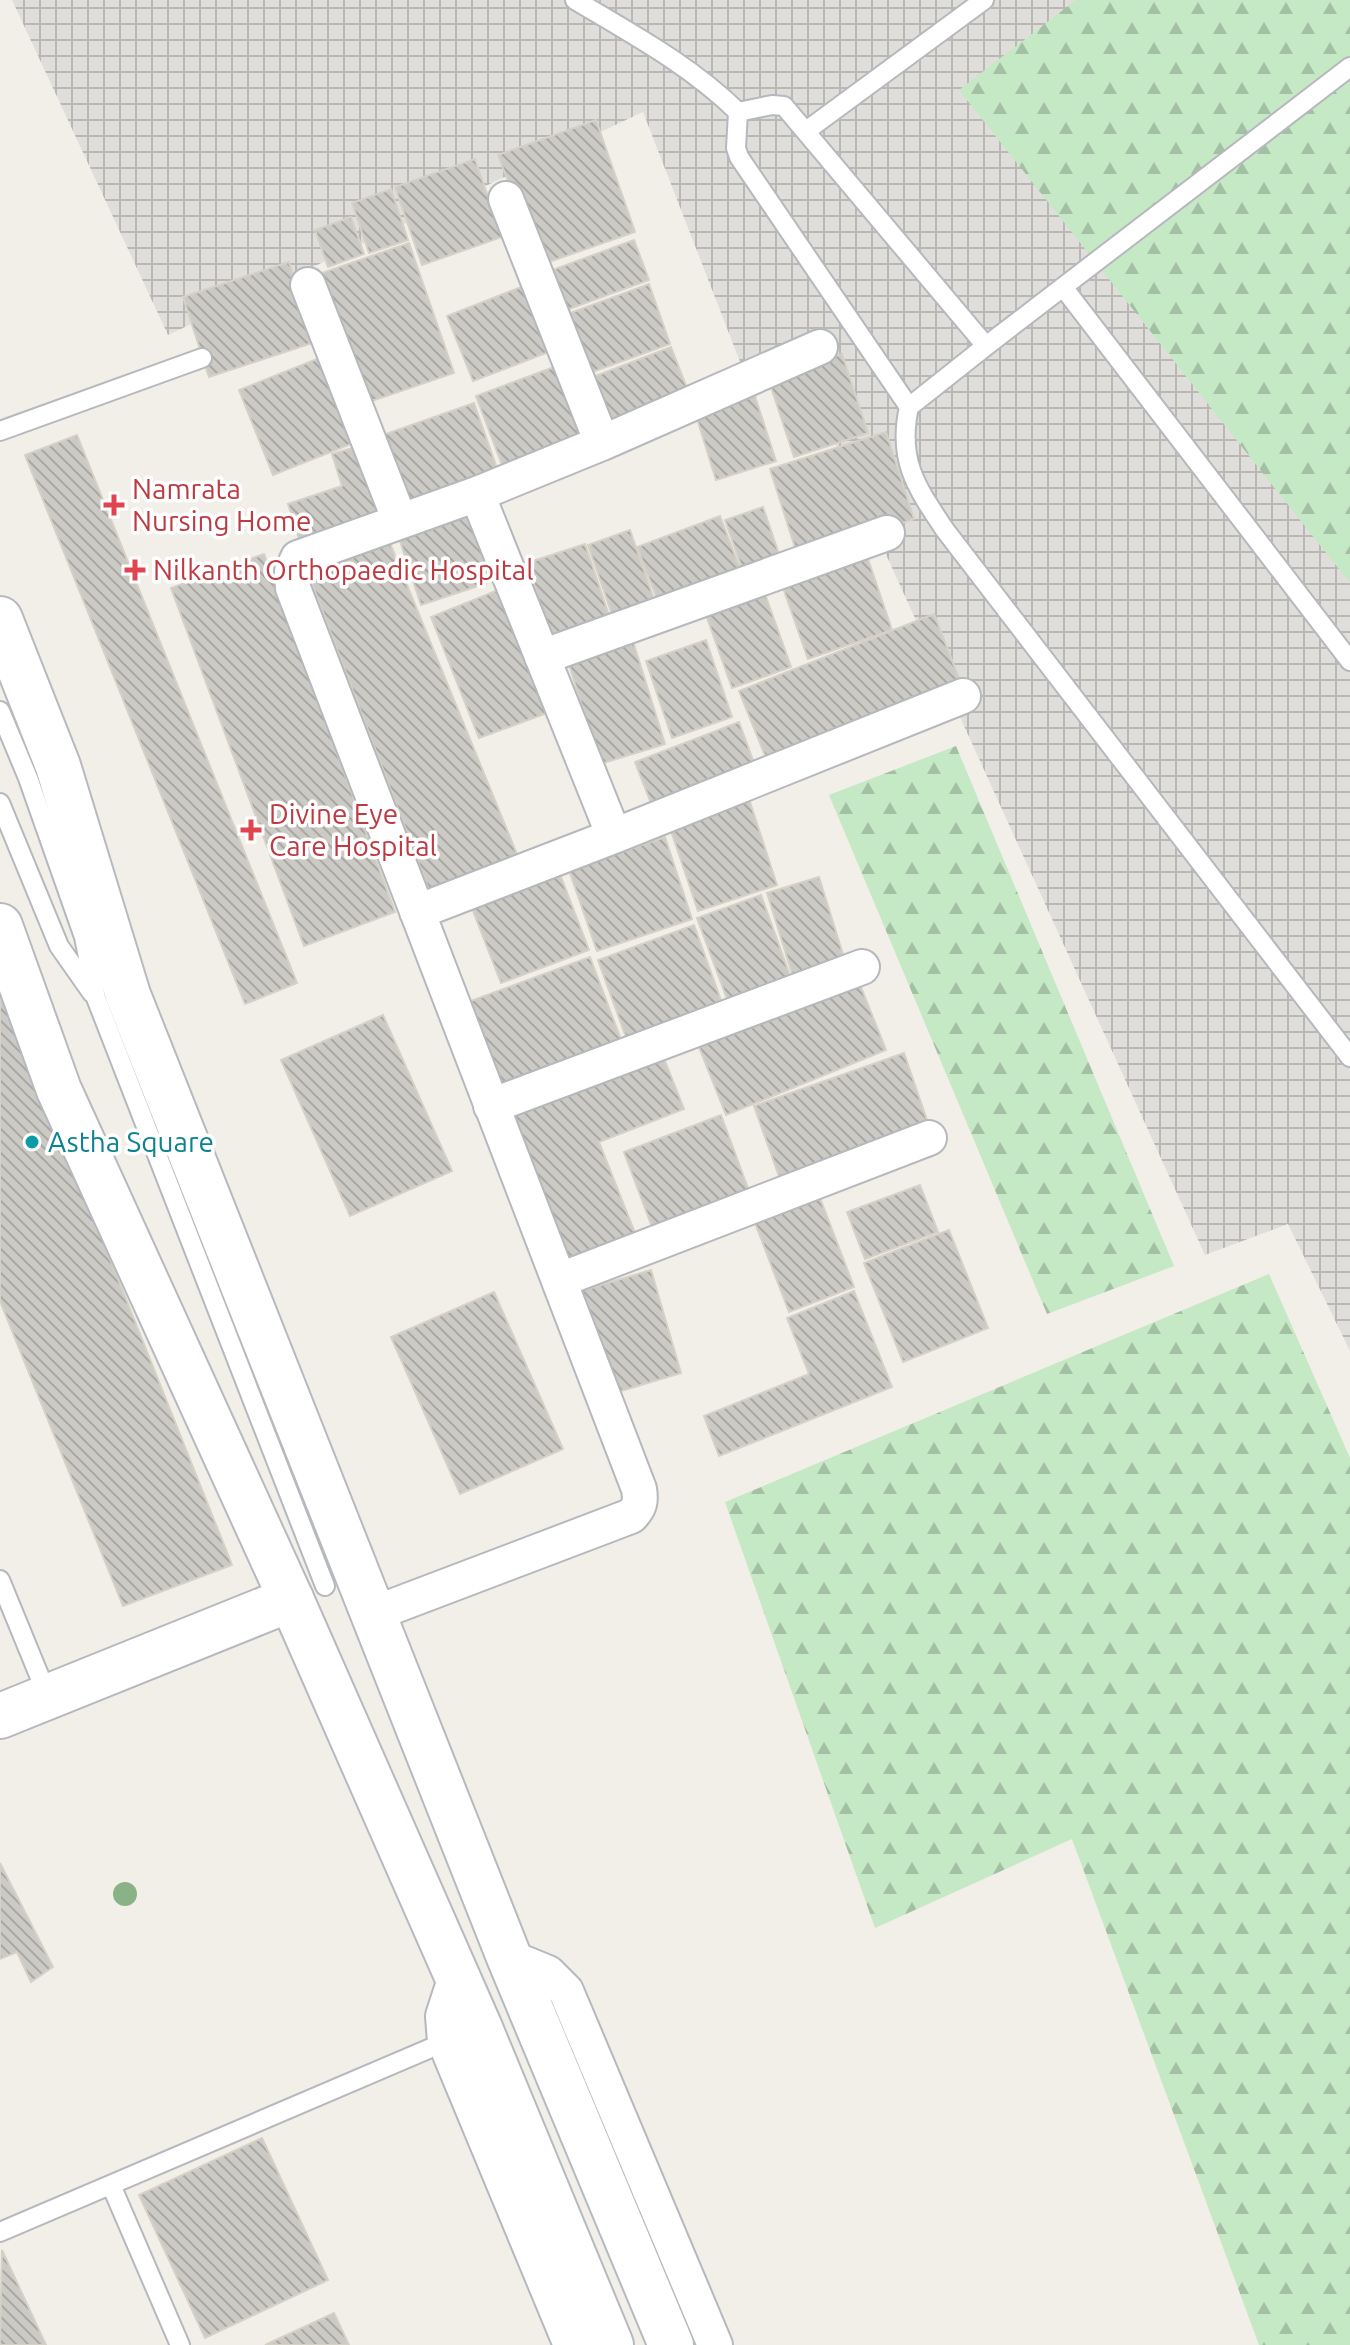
<svg xmlns="http://www.w3.org/2000/svg" width="1350" height="2345" viewBox="0 0 1350 2345" font-family="Ubuntu,sans-serif">
  <defs>
    <pattern id="industrial-grid" width="8" height="8" patternUnits="userSpaceOnUse" patternTransform="scale(2)"><rect width="8" height="8" fill="#e0deda"/><path d="M0 4h8M4 0v8" fill="none" stroke="#b9b8b5"/></pattern>
    <pattern id="forest-firs" width="22" height="20" patternUnits="userSpaceOnUse" patternTransform="scale(2)"><rect width="22" height="20" fill="#c5e8c5"/><path d="M5 1l3.5 6h-7zM16 11l3.5 6h-7z" fill="#a3c0a4"/></pattern>
    <pattern id="building-back-hatch" width="6" height="6" patternUnits="userSpaceOnUse" patternTransform="scale(2)"><rect width="6" height="6" fill="#cccac5"/><path d="M-1 5l2 2M0 0l6 6M5-1l2 2" fill="none" stroke="#a9a8a4"/></pattern>
  </defs>
  <rect width="100%" height="100%" fill="#f1efe8"/>
  <path fill="url(#industrial-grid)" d="M12,0h1338v1351l-62,-127 -83,31 -409,-898 -52,15 -101,-260 -475,223z"/>
  <path fill="url(#forest-firs)" d="M1076,0h274v583l-391,-493z
    M956,746l218,520 -127,48 -218,-519z
    M1269,1274l81,184v887h-91l-187,-506 -197,89 -150,-426z"/>
  <path fill="url(#building-back-hatch)" stroke="#d6d1c6" stroke-width="2" d="M596,120l39,112 -95,33 -42,-110z
    M475,159l27,78 -80,28 -27,-78z
    M391,189l17,51 -39,13 -17,-50z
    M351,217l13,37 -36,13 -13,-37z
    M634,240l15,40 -88,32 -14,-40z
    M409,243l45,130 -94,32 -44,-130z
    M289,262l26,80 -106,35 -26,-80z
    M529,284l25,66 -81,31 -26,-65z
    M649,284l21,60 -86,31 -22,-59z
    M671,347l21,54 -86,32 -21,-53z
    M842,354l26,79 -74,24 -26,-79z
    M327,355l34,85 -88,35 -34,-85z
    M562,364l29,77 -86,32 -29,-77z
    M753,390l23,71 -60,19 -22,-71z
    M474,403l26,74 -97,35 -26,-75z
    M886,432l28,87 -116,38 -28,-88z
    M77,435l220,548 -52,21 -220,-549z
    M363,445l22,66 -86,28 -11,-35 54,-18 -10,-32z
    M763,507l19,56 -37,14 -20,-57z
    M470,509l23,72 -72,24 -24,-73z
    M720,516l23,61 -82,32 -24,-62z
    M630,530l27,78 -42,15 -27,-78z
    M387,536l134,328 -89,34 -127,-333z
    M585,544l28,83 -59,19 -27,-83z
    M865,550l27,80 -84,29 -28,-80z
    M264,554l131,358 -91,34 -133,-358z
    M503,588l47,124 -71,26 -48,-121z
    M764,591l27,76 -59,21 -27,-76z
    M934,614l28,72 -194,77 -29,-72z
    M632,638l33,106 -65,20 -33,-106z
    M706,640l26,77 -60,21 -26,-77z
    M739,722l18,49 -103,40 -19,-49z
    M749,799l28,86 -79,26 -29,-86z
    M665,837l27,82 -95,32 -28,-81z
    M558,869l31,81 -88,33 -31,-80z
    M819,877l27,87 -52,16 -27,-87z
    M761,895l32,89 -63,23 -33,-89z
    M694,925l29,81 -96,34 -29,-80z
    M590,957l33,88 -123,44 -32,-87z
    M859,982l27,68 -160,65 -27,-68z
    M0,983l232,582 -109,41 -123,-305z
    M383,1015l69,156 -102,45 -69,-156z
    M904,1053l26,76 -149,53 -27,-76z
    M663,1056l21,53 -85,33 36,91 -70,27 -56,-143z
    M721,1115l28,76 -97,36 -28,-75z
    M920,1185l18,47 -73,27 -18,-47z
    M817,1190l37,97 -65,25 -37,-97z
    M949,1230l39,98 -85,34 -39,-99z
    M651,1270l30,103 -70,21 -30,-103z
    M854,1291l38,96 -173,69 -15,-40 105,-42 -22,-56z
    M494,1292l69,157 -103,45 -69,-157z
    M0,1863l53,104 -22,15 -14,-30 -17,7z
    M262,2138l66,142 -123,58 -66,-143z
    M2,2250l44,95h-46z
    M334,2313l15,32h-84z"/>
  <g fill="none" stroke-linecap="round" stroke-linejoin="round">
    <g stroke="#b5b8bc" stroke-width="22">
      <path id="service" d="M575,0c57,34 115,65 163,112l-2,36 3,9 170,250
        M1350,67l-364,279 -77,61c-12,54 8,81 36,123l405,527
        M738,112l34,-7 12,1 202,240
        M806,131l178,-131
        M1063,287l287,374
        M0,431l202,-73
        M0,711l28,67 56,159 12,61 229,588
        M0,803l59,143 33,47
        M0,1580l48,117
        M111,2185l69,160
        M0,2232l445,-190"/>
    </g>
    <g stroke="#b5b8bc" stroke-width="38">
      <path id="minor" d="M506,199l96,244
        M308,285l92,236
        M477,494l137,342
        M542,657l345,-124
        M417,912l197,-76 349,-140
        M491,1106l371,-139
        M560,1280l369,-142
        M373,1614l258,-98c9,-9 10,-15 8,-27l-346,-901 -1,-17 6,-13 179,-64 125,-51 218,-96
        M509,1957l39,16 18,18 149,354
        M456,1976l-13,40 2,26 126,303"/>
    </g>
    <g stroke="#b5b8bc" stroke-width="48">
      <path id="tertiary" d="M0,1716l291,-117"/>
    </g>
    <g stroke="#b6babf" stroke-width="48">
      <path id="secondary" d="M0,619l58,147 70,229 381,962 162,388
        M0,926l59,164 232,509 188,427 132,319"/>
    </g>
    <use href="#service" stroke="#fff" stroke-width="18"/>
    <use href="#minor" stroke="#fff" stroke-width="34"/>
    <use href="#tertiary" stroke="#fff" stroke-width="44"/>
    <use href="#secondary" stroke="#fff" stroke-width="44"/>
  </g>
  <circle fill="#89b387" cx="125" cy="1894" r="12"/>
  <g fill="#e0444e" stroke="#fff" stroke-width="3">
    <path d="M110 493h8v8h8v8h-8v8h-8v-8h-8v-8h8z"/>
    <path d="M131 558h8v8h8v8h-8v8h-8v-8h-8v-8h8z"/>
    <path d="M247 818h8v8h8v8h-8v8h-8v-8h-8v-8h8z"/>
  </g>
  <circle fill="#0f9aa8" stroke="#fff" stroke-width="3" cx="32" cy="1142" r="8"/>
  <g text-anchor="middle" stroke-width="7" stroke-linejoin="round" paint-order="stroke">
    <g font-size="28" fill="#be3a42" stroke="#fff" text-anchor="start">
      <text x="132" y="499">Namrata<tspan x="132" dy="32">Nursing Home</tspan></text>
      <text x="153" y="580">Nilkanth Orthopaedic Hospital</text>
      <text x="269" y="824">Divine Eye<tspan x="269" dy="32">Care Hospital</tspan></text>
    </g>
    <g font-size="28" fill="#0d838f" stroke="#fff" text-anchor="start">
      <text x="48" y="1152">Astha Square</text>
    </g>
  </g>
</svg>
